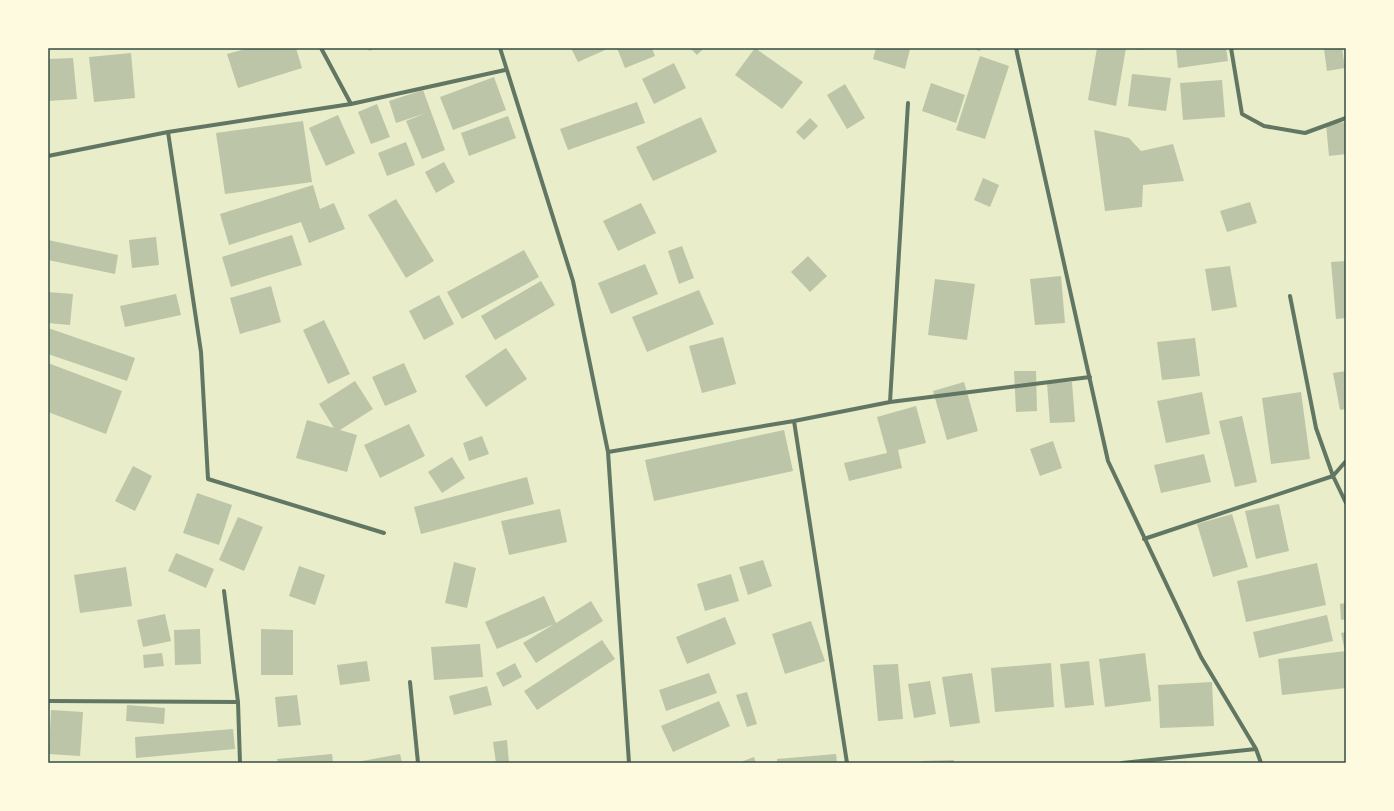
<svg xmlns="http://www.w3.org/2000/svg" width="1394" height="811" viewBox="0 0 1394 811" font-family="'IBM Plex Sans',sans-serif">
  <rect width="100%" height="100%" fill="#e9edc9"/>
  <path fill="#bcc5a7" d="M249,48h47l6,20 -64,20 -11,-34z
    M368,48h9l-8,3z
    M571,48h33l1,2 -27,12z
    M617,48h35l3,8 -30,12z
    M690,48h14l-7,7z
    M755,48l48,34 -21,27 -47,-34z
    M876,48l34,1 -5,20 -32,-10z
    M971,48h10l-1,3z
    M1097,48h29l-10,58 -28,-6z
    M1135,48h15v1l-15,1z
    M1176,48h50l2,13 -50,7z
    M1342,48l3,20 -18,3 -3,-22z
    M131,53l4,45 -41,4 -5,-45z
    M980,56l29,10 -24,73 -29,-9z
    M73,58l4,41 -29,2v-42z
    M674,63l12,25 -32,16 -12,-25z
    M1132,74l39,4 -5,33 -38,-5z
    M494,77l12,33 -53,20 -13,-33z
    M1222,80l3,37 -42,3 -3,-37z
    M931,83l34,12 -9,28 -34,-12z
    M845,84l20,34 -18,11 -20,-34z
    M423,90l22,60 -23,9 -16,-38 20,-8 -30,10 -7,-22z
    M637,102l8,21 -77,27 -8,-21z
    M377,104l13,33 -19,7 -13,-32z
    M338,115l17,38 -29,13 -17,-38z
    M508,116l8,22 -47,18 -8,-23z
    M701,117l16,35 -64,29 -17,-34z
    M810,118l8,8 -14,14 -8,-8z
    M303,121l9,61 -87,12 -9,-61z
    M1346,122v32l-17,2 -3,-32z
    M1094,130l35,8 12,13 32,-7 11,37 -41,4 -1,22 -37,4z
    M406,142l9,23 -28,11 -9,-23z
    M444,162l11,20 -19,11 -11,-21z
    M983,178l16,7 -9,22 -16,-7z
    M313,185l7,24 14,-6 11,26 -36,14 -8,-21 -72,23 -9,-31z
    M396,199l38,62 -28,17 -38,-63z
    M1250,202l7,21 -30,9 -7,-21z
    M641,203l15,30 -38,18 -15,-30z
    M292,235l10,30 -71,22 -9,-30z
    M156,237l3,28 -27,3 -3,-28z
    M48,240l70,15 -3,19 -67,-14z
    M682,246l12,32 -15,6 -11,-33z
    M524,250l15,27 -77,42 -15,-27z
    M808,256l19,20 -17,16 -19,-20z
    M1346,261v57l-10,1 -5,-57z
    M645,264l13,30 -47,20 -13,-31z
    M1230,266l7,41 -25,4 -7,-42z
    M1061,276l4,47 -30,2 -5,-46z
    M935,279l40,5 -8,56 -39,-5z
    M541,281l14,24 -60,35 -14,-24z
    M271,286l10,36 -41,12 -10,-36z
    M699,290l15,34 -67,28 -15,-35z
    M48,292l25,2 -3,31 -22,-2z
    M176,294l5,21 -56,12 -5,-21z
    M439,295l15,29 -30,16 -15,-29z
    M324,320l26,54 -22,10 -25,-54z
    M48,328l87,30 -8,23 -79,-27z
    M723,337l13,47 -34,9 -13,-47z
    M1195,338l5,38 -38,4 -5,-38z
    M506,348l21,31 -41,28 -21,-31z
    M48,363l74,28 -16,43 -58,-22z
    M404,363l13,29 -32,14 -13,-29z
    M1014,371h22l1,40 -21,1z
    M1346,371v38l-6,1 -7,-37z
    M355,381l18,28 -33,21 17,5 -10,37 -51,-14 11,-38 27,8 -15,-24z
    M964,382l14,49 -31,9 -14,-49z
    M1072,382l3,40 -25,1 -3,-40z
    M1202,392l8,42 -44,9 -9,-42z
    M1301,392l9,67 -39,5 -9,-66z
    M916,406l10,37 -28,7 4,18 -53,13 -5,-18 43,-10 -10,-36z
    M1242,416l15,66 -22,5 -16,-66z
    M409,424l16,32 -45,22 -16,-33z
    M784,430l9,41 -139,30 -9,-41z
    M482,436l7,18 -20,7 -6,-18z
    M1053,441l9,27 -22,8 -10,-27z
    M1204,454l7,28 -50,11 -7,-28z
    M452,457l13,21 -23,15 -14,-21z
    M133,466l19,10 -17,35 -20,-10z
    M527,477l7,27 -113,30 -7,-27z
    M197,493l35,12 -13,40 -36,-12z
    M1279,504l10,47 -33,8 -11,-48z
    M560,509l7,33 -58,13 -8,-34z
    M1232,514l16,53 -35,10 -16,-53z
    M238,517l25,10 -19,44 -25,-11z
    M176,553l38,16 -8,19 -38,-17z
    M763,560l9,26 -24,9 -9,-28z
    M454,562l22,6 -9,40 -22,-5z
    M1317,563l9,42 -80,17 -9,-41z
    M299,566l26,9 -10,30 -26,-9z
    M126,567l6,39 -52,7 -6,-38z
    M731,574l8,27 -34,10 -8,-27z
    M544,596l12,27 35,-22 12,20 -67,42 -13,-20 31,-19 -57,25 -12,-27z
    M1346,603v16l-5,1 -1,-16z
    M165,614l6,27 -28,6 -6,-27z
    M1327,615l6,26 -74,17 -6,-26z
    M725,617l11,27 -49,20 -11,-27z
    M811,621l14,40 -40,13 -13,-40z
    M200,629l1,35 -26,1 -1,-35z
    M261,629l32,1v45h-32z
    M1346,632v19h-1l-4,-18z
    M602,640l13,19 -78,51 -13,-19z
    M480,644l3,33 -49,3 -3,-33z
    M1346,651v37l-64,7 -4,-36z
    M162,653l2,13 -20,2 -1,-13z
    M1145,653l6,48 -46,6 -6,-48z
    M367,661l3,20 -30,4 -3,-20z
    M1089,661l5,44 -29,3 -5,-44z
    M515,663l7,14 -19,10 -7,-14z
    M1051,663l3,44 -59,5 -4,-44z
    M898,664l5,55 -25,2 -5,-56z
    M709,673l8,20 -51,18 -7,-21z
    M972,673l8,50 -30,4 -8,-50z
    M930,681l6,33 -22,4 -6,-34z
    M1212,682l2,44 -54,2 -2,-43z
    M487,686l5,19 -38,10 -5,-19z
    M747,692l10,32 -10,3 -11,-32z
    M297,695l4,30 -23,2 -3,-30z
    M719,701l11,25 -57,26 -12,-26z
    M127,705l38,3 -1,16 -38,-3z
    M51,710l32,2 -3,44 -31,-2z
    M233,729l2,20 -99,9 -1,-21z
    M507,740l2,23h-13l-3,-21z
    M332,754l1,9h-55l-1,-4z
    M400,754l2,9h-45v-1z
    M836,754l1,9h-60v-4z
    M754,757l2,6h-18z
    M954,760v3h-32v-2z
    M1186,761v2h-11v-1z"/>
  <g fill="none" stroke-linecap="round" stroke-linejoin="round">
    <path stroke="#617663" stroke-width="4" d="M321,48l30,56
      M500,48l73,233 35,171 21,311
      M1016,48l92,413 93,196 55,92 5,14
      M1231,48l11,66 22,12 41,7 41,-15
      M168,132l33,220 7,127 176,54
      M48,156l120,-24 183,-28 154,-34
      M890,402l18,-299
      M794,421l53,342
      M608,452l186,-31 96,-19 200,-25
      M1346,461l-13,15 13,27
      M1144,539l189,-63 -17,-48 -26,-132
      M224,591l14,111
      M410,682l8,81
      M48,701l190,1 2,61
      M1122,763l134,-14"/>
  </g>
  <rect width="1394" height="811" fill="none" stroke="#fefae0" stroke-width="98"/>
  <rect x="49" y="49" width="1296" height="713" fill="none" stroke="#344e41" stroke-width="1.5"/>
</svg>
